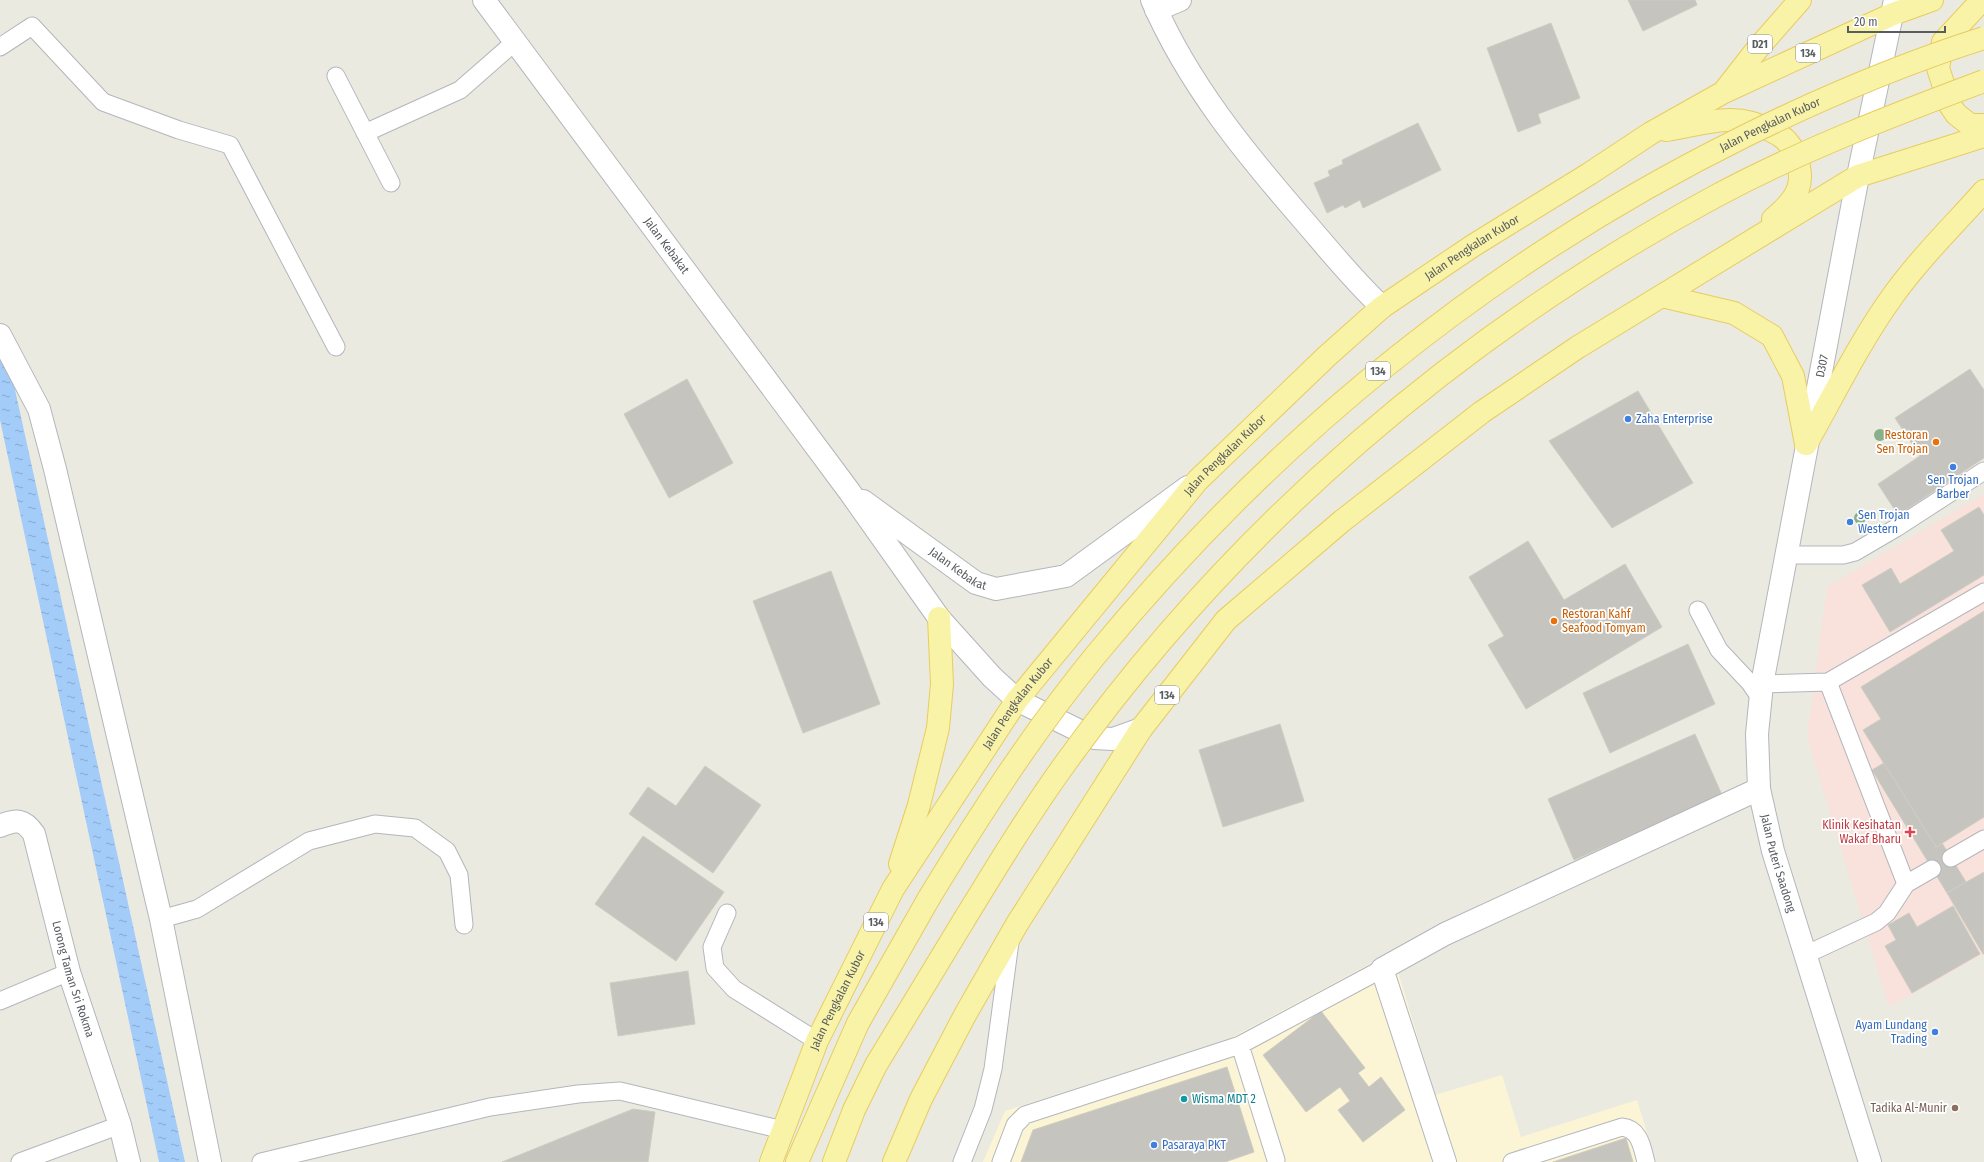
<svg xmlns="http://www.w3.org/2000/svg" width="1984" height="1162" viewBox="0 0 1984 1162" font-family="'Fira Sans Condensed',sans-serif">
  <defs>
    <pattern id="water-ripples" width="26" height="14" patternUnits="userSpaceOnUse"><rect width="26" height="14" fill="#a3ccf9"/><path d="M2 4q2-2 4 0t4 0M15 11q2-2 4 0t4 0" fill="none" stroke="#88a9cd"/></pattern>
  </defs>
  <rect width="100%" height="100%" fill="#ebeae1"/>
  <path fill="#fbf5d6" d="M1392,952l43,143 67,-20 19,62 116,-37 19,62h-673l22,-51 226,-73z"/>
  <path fill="#f9e1dc" d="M1984,494v460l-95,53 -82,-270 20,-150z"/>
  <path fill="url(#water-ripples)" d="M0,356l12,20 173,786h-26l-159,-742z"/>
  <path fill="#c6c4be" stroke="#cfccc0" d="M1628,0h67l2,5 -54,26z
    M1551,23l29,75 -42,16 3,9 -23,9 -31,-84z
    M1418,123l23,47 -78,38 -3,-8 -15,8 -2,-3 -16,8 -13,-30 16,-7 -2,-5 15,-7 -1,-4z
    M1970,369l14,21v68l-86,57 -20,-31 42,-28 -25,-38z
    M687,379l46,84 -64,35 -45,-84z
    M1638,391l55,92 -81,45 -63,-87z
    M1979,507l5,8v60l-94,57 -28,-47 29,-17 9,16 54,-33 -13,-21z
    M1528,541l36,59 61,-36 37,63 -136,82 -38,-64 16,-9 -35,-59z
    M831,571l49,133 -77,29 -50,-132z
    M1984,611v206l-48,30 -73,-117 18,-11 -20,-32z
    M1688,644l27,60 -105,49 -27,-60z
    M1280,724l24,77 -81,26 -24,-77z
    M1695,734l27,61 -148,65 -26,-61z
    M1884,763l52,84 6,-4 24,39 -19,11 -75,-123z
    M705,766l56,39 -48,68 -84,-59 19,-27 28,19z
    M643,836l81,56 -48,69 -81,-57z
    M1984,872v82h-1l-36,-61z
    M1953,906l27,48 -68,39 -27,-47 11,-6 -8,-15 21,-12 8,14z
    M688,971l7,53 -77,12 -8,-53z
    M1321,1011l44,57 -7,5 11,14 12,-10 24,33 -42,32 -25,-32 12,-9 -10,-14 -34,25 -43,-57z
    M1227,1067l27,85 -29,10h-204l12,-32z
    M633,1109l22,3 -7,50h-146z
    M1626,1138l7,24h-80z"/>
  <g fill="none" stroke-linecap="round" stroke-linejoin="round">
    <g stroke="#b3b6bb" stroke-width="19">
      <path id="service" d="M0,47l32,-21 71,76 76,28 51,15 106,202
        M336,76l55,107
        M365,133l95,-43 56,-49
        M1787,555h56l12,-3 41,-24 88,-57
        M1698,610l21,40 31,33 11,16
        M1828,682l78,202
        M1762,684l66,-2 156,-90
        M1951,858l33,-19
        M727,913l-15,34 3,21 19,21 83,52
        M161,919l36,-10 112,-68 66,-17 40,4 32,23 12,24 5,50
        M1805,955l71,-33 11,-9 19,-29 26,-15
        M0,1001l69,-29
        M1240,1045l36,115
        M20,1162l100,-37
        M261,1162l229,-55 88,-13 42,-3 163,39
        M962,1162l21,-53 10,-40 17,-127
        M1001,1162l14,-37 10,-10 215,-70 142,-76
        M1512,1162l110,-35c18,2 20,20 24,35"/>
    </g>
    <g stroke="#b3b6bb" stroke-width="24">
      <g id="minor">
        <path d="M1152,0c36,84 94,154 153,222 25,29 49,59 77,85"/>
        <path d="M1156,10l24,-10"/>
        <path d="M0,335l39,74 16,60 106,450 49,243"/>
        <path id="s1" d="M0,826c16,-7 24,-7 34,8l35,138 51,153 9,37"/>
        <path d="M1445,1162l-63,-193 63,-35 314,-145"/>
      </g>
    </g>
    <g stroke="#b3b6bb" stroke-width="24">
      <g id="tertiary">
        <path id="s2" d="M484,0l365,491 90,127 53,59 25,23 77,38 19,1 28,-10"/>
        <path id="s3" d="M1858,176l-96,508 -5,50 2,55 14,62 97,311"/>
        <path id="s4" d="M863,501l113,82 20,6 70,-13 122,-89"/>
      </g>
    </g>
    <g stroke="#b4b7bc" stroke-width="24">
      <path id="secondary" d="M1858,176l37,-176"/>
    </g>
    <g stroke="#e7cc5e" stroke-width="24">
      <g id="primary">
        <path d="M1982,0l-39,42 -5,26 12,37 6,9 14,11h14"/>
        <path d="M1726,89l32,-41 42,-48"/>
        <path d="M1666,130c20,-3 44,-10 64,-10 17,0 35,6 49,15 16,9 25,37 19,54 -5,13 -15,22 -25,30"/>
        <path d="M1662,296l72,17 38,23 21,40 13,68"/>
        <path d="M1806,444c28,-49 53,-101 86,-147 27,-38 61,-71 92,-106"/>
        <path d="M900,864l19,-59 19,-77 4,-44 -3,-66"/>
        <path id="s5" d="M771,1162l46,-121 76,-152 124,-189 181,-220 129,-124 55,-49 92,-62 115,-71 62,-41 73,-41 169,-78 39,-14"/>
        <path d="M797,1162l61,-139 71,-125"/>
        <path d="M834,1162l20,-52 22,-45 88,-145"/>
        <path d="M894,1162l27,-63 44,-84 52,-91 124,-195 85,-109 116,-99 140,-109 96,-65 280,-171 126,-40"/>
      </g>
    </g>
    <use href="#service" stroke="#fff" stroke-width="17"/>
    <use href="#minor" stroke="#fff" stroke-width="22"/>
    <use href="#tertiary" stroke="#fff" stroke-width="22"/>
    <use href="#secondary" stroke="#fff" stroke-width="22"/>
    <use href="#primary" stroke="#f9f3a8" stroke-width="22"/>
    <g stroke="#e7cc5e" stroke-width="24" stroke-linecap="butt">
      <g id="primary-bridge">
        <path id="s6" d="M929,898c51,-84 104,-166 166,-242 180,-219 395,-394 650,-520 77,-38 157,-72 239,-98"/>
        <path d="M964,920c33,-54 66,-108 103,-159 171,-237 393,-427 649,-565 86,-46 177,-81 268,-115"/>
      </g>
    </g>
    <use href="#primary-bridge" stroke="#f9f3a8" stroke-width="22"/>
  </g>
  <g fill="#89b08a">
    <circle cx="1880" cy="435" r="6"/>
    <circle cx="1860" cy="518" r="6"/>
  </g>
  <g fill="#3f7fe0" stroke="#fff" stroke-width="1.5">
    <circle cx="1628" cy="419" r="4"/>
    <circle cx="1953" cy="467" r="4"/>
    <circle cx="1850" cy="522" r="4"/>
    <circle cx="1935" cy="1032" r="4"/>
    <circle cx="1154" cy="1145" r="4"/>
  </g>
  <g fill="#e8710a" stroke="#fff" stroke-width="1.5">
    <circle cx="1936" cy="442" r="4"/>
    <circle cx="1554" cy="621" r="4"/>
  </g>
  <path fill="#e0444e" stroke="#fff" stroke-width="1.5" d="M1908 826h4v4h4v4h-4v4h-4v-4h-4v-4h4z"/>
  <circle fill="#0f9aa8" stroke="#fff" stroke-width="1.5" cx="1184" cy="1099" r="4"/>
  <circle fill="#8d6e63" stroke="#fff" stroke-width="1.5" cx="1955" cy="1108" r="4"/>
  <g text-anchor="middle" stroke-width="3.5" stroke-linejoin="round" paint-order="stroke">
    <g fill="#fff" stroke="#8b8d90" stroke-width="1">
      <rect x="1748" y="35" width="24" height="18" rx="3"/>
      <rect x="1796" y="44" width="24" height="18" rx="3"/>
      <rect x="1366" y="362" width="24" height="18" rx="3"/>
      <rect x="1155" y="686" width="24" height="18" rx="3"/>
      <rect x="864" y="913" width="24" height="18" rx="3"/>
    </g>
    <g font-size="11" font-weight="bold" fill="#595c61">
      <text x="1760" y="48">D21</text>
      <text x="1808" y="57">134</text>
      <text x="1378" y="375">134</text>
      <text x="1167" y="699">134</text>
      <text x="876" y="926">134</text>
    </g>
    <g font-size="12" fill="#595c61" stroke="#fff">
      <text dy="4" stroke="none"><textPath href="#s6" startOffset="1160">Jalan Pengkalan Kubor</textPath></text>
      <text dy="4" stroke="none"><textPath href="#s2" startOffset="306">Jalan Kebakat</textPath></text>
      <text dy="4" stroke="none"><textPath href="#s5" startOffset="1171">Jalan Pengkalan Kubor</textPath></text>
      <text transform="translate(1822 366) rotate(-79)" y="4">D307</text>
      <text dy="4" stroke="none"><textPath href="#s5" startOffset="847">Jalan Pengkalan Kubor</textPath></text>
      <text dy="4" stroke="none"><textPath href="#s4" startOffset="117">Jalan Kebakat</textPath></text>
      <text dy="4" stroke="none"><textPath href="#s5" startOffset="523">Jalan Pengkalan Kubor</textPath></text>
      <text dy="4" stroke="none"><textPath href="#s3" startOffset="699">Jalan Puteri Saadong</textPath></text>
      <text dy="4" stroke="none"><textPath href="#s1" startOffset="190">Lorong Taman Sri Rokma</textPath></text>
      <text dy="4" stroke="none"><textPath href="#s5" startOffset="175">Jalan Pengkalan Kubor</textPath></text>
    </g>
    <g font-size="12" fill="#366cbe" stroke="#fff" text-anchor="start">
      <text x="1636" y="423">Zaha Enterprise</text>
      <text x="1953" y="484" text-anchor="middle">Sen Trojan<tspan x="1953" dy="14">Barber</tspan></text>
      <text x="1858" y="519">Sen Trojan<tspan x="1858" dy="14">Western</tspan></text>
      <text x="1927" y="1029" text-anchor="end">Ayam Lundang<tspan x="1927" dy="14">Trading</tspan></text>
      <text x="1162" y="1149">Pasaraya PKT</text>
    </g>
    <g font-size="12" fill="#c56008" stroke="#fff" text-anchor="end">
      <text x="1928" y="439">Restoran<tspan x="1928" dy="14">Sen Trojan</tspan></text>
      <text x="1562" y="618" text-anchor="start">Restoran Kahf<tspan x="1562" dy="14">Seafood Tomyam</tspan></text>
    </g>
    <g font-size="12" fill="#be3a42" stroke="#fff" text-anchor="end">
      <text x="1901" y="829">Klinik Kesihatan<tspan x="1901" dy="14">Wakaf Bharu</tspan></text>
    </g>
    <g font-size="12" fill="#0d838f" stroke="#fff" text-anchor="start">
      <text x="1192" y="1103">Wisma MDT 2</text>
    </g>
    <g font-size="12" fill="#785e54" stroke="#fff" text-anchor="end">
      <text x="1947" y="1112">Tadika Al-Munir</text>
    </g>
  </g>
  <path d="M1848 26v6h97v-6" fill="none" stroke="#595c61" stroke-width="2"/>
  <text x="1854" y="26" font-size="12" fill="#595c61" stroke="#ffffff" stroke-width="3" paint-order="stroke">20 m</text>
</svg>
